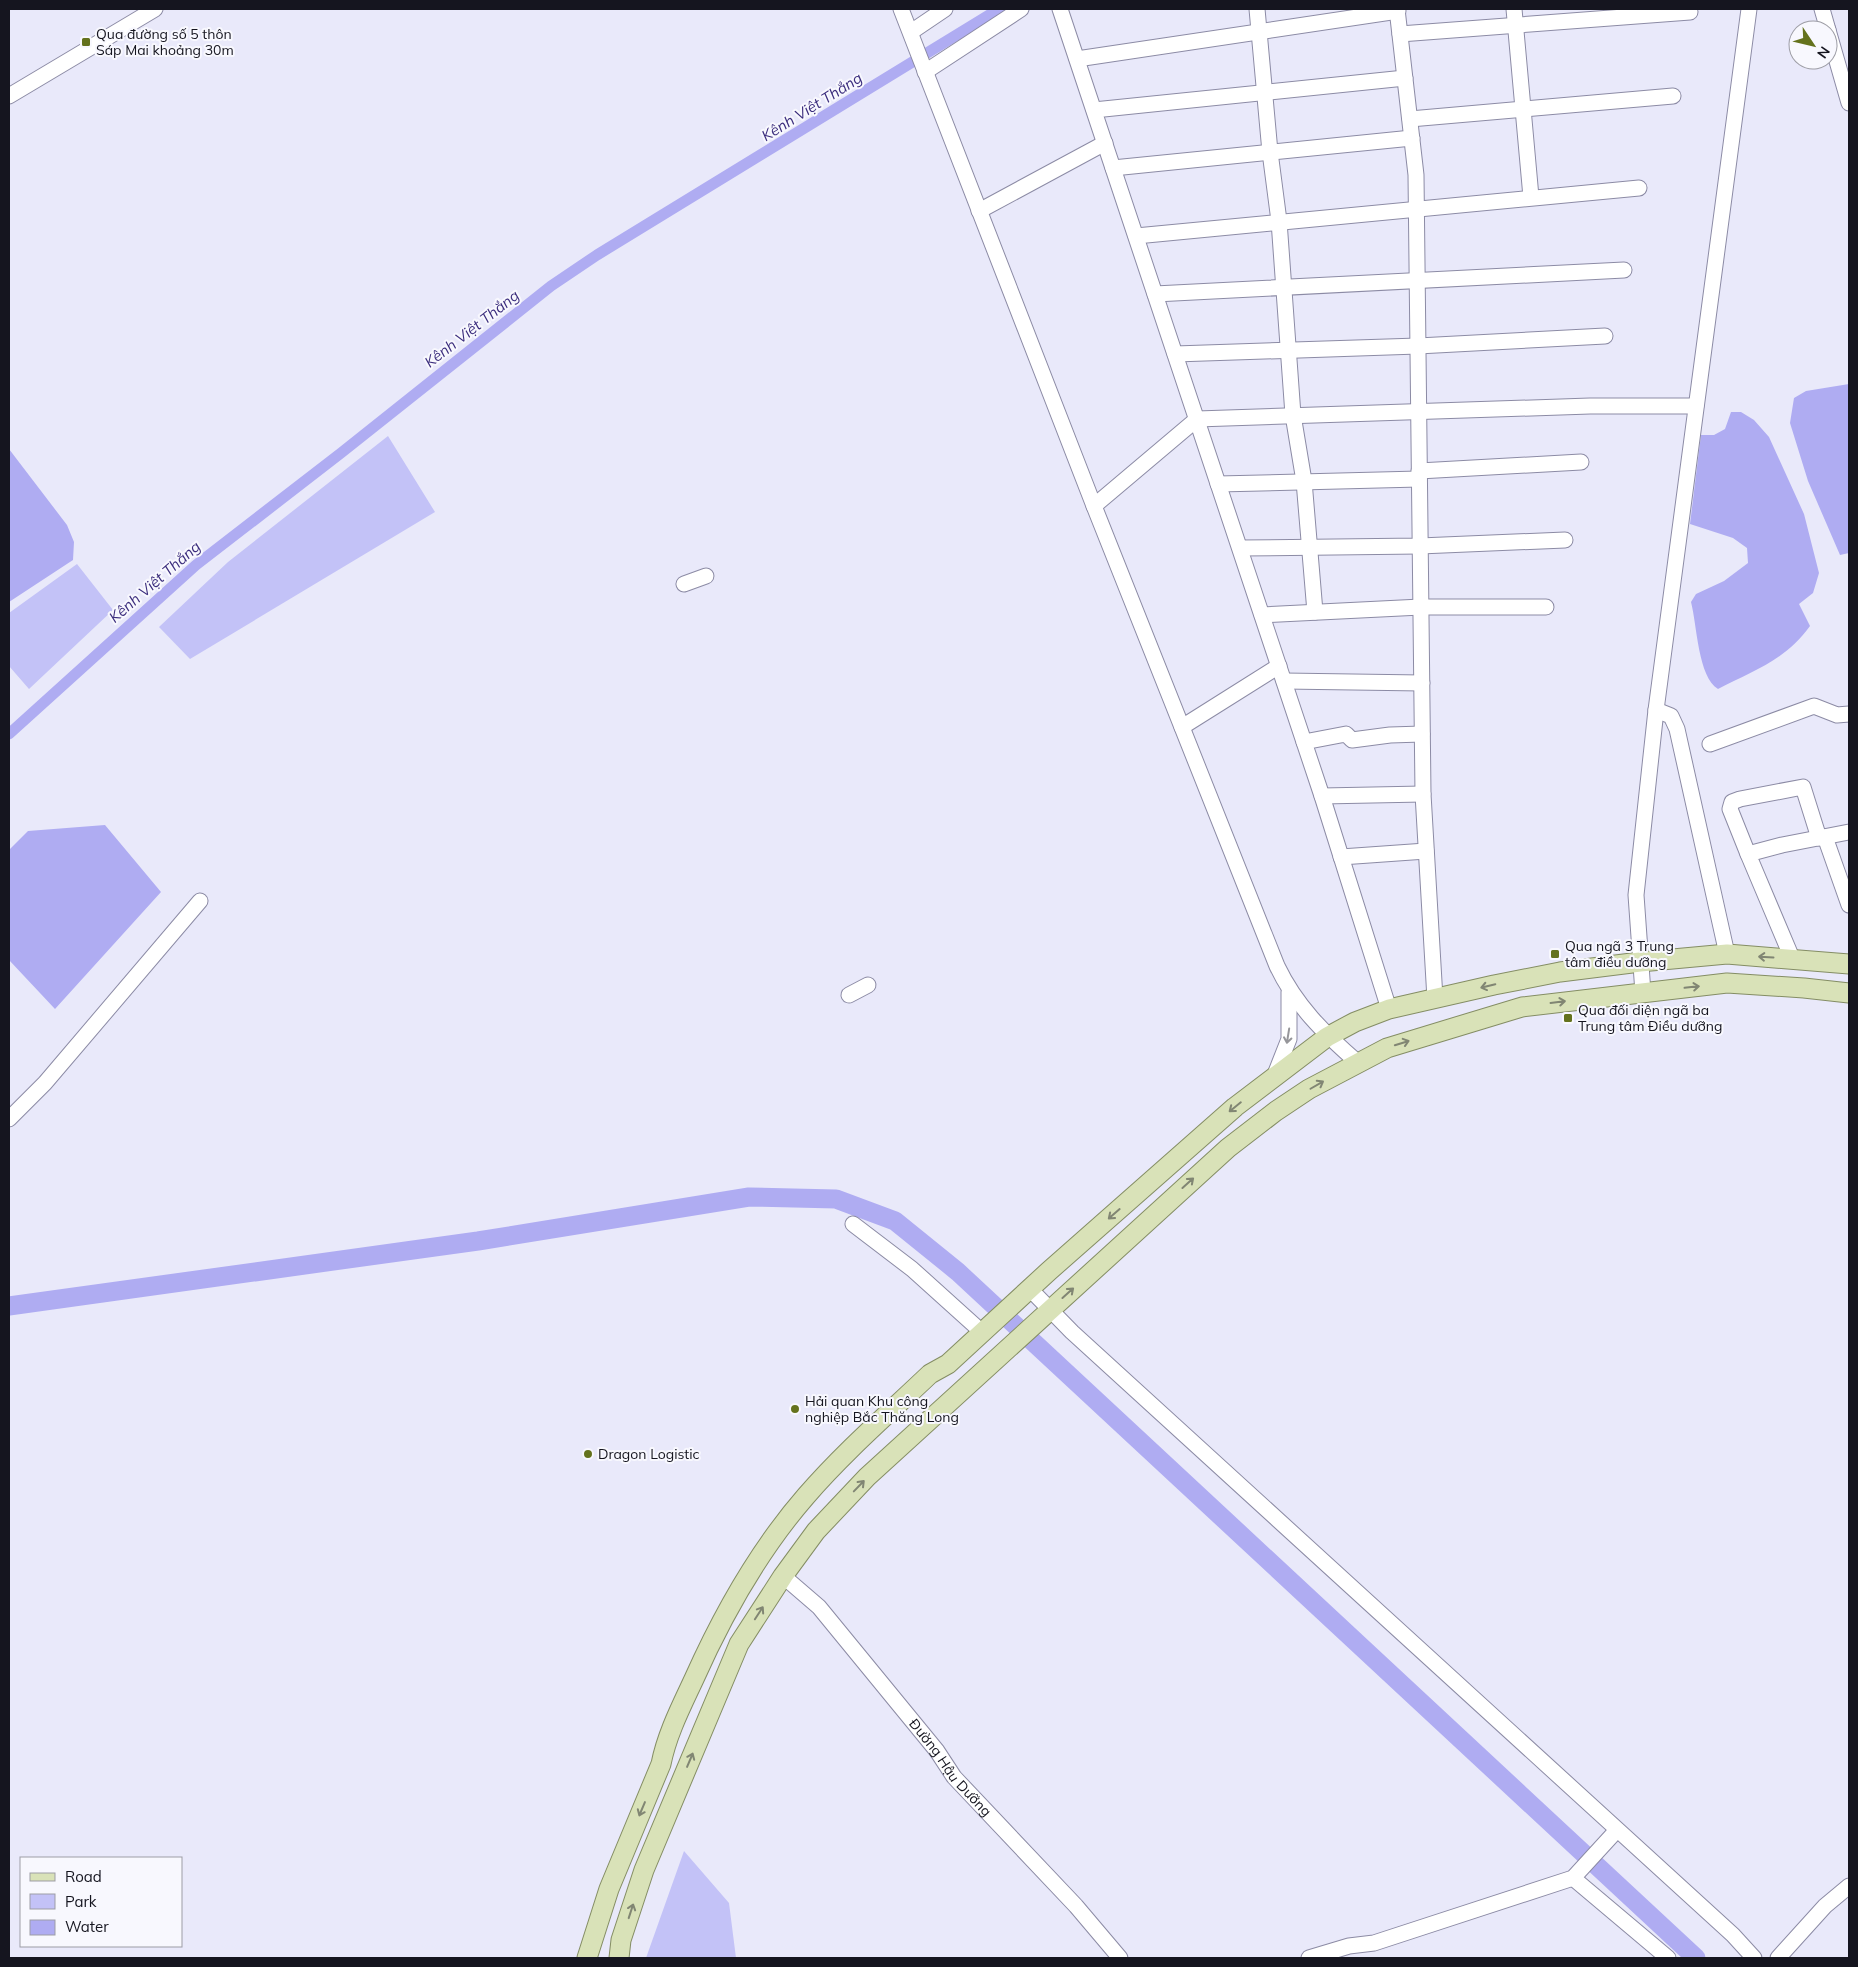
<svg xmlns="http://www.w3.org/2000/svg" width="1858" height="1967" viewBox="0 0 1858 1967" font-family="Mulish,sans-serif">
  <rect width="100%" height="100%" fill="#e9e9fa"/>
  <path fill="#c3c2f7" d="M388,436l47,76 -245,147 -31,-32 69,-65z
    M77,564l36,46 -84,79 -20,-23v-53z
    M684,1851l45,52 7,55h-90z"/>
  <path fill="#afacf2" d="M1849,384v169l-9,2 -32,-74 -18,-58 4,-25 12,-7z
    M1731,412h10l13,8 15,17 35,77 15,59 -6,20 -14,11 11,22c-24,34 -57,45 -92,63 -20,-12 -21,-64 -27,-87l5,-8 28,-13 24,-18 -1,-15 -14,-10 -43,-14 11,-89h13l11,-6z
    M9,449l58,76 7,17 -1,18 -64,42z
    M105,825l56,67 -106,117 -46,-49v-110l19,-19z"/>
  <g fill="none" stroke-linecap="round" stroke-linejoin="round">
    <path stroke="#afacf2" stroke-width="11" d="M9,734l187,-169 145,-112 210,-167 46,-31 402,-246"/>
    <path stroke="#afacf2" stroke-width="19" d="M9,1306l469,-65 271,-44 87,2 59,22 63,51 738,686"/>
    <g stroke="#8c8ba5" stroke-width="17">
      <g id="minor">
        <path d="M901,9l193,497 183,460c19,40 47,67 80,96"/>
        <path d="M1060,9l262,787 67,213"/>
        <path d="M1257,9l13,143 9,69 14,194 11,66 11,131"/>
        <path d="M1397,9l19,166 7,619 12,205"/>
        <path d="M1514,9l17,188"/>
        <path d="M1822,9l6,21"/>
        <path d="M1828,30l21,73"/>
        <path d="M911,32l34,-23"/>
        <path d="M1400,34l290,-22"/>
        <path d="M1077,59l321,-48"/>
        <path d="M925,72l96,-63"/>
        <path d="M9,96l146,-87"/>
        <path d="M1094,110l311,-32"/>
        <path d="M1410,119l263,-23"/>
        <path d="M1113,168l299,-30"/>
        <path d="M979,211l126,-68"/>
        <path d="M1136,236l503,-48"/>
        <path d="M1155,294l469,-24"/>
        <path d="M1175,354l243,-8 187,-10"/>
        <path d="M1419,471l162,-9"/>
        <path d="M1218,484l201,-5"/>
        <path d="M1094,506l103,-87 393,-13h106"/>
        <path d="M1240,548l180,-2 145,-6"/>
        <path d="M684,584l22,-8"/>
        <path d="M1262,615l159,-8h125"/>
        <path d="M1284,681l138,2"/>
        <path d="M1656,710l15,6 6,13 50,225"/>
        <path d="M1182,727l97,-61"/>
        <path d="M1304,742l42,-8 6,6 38,-5 32,-1"/>
        <path d="M1710,744l104,-38 23,9 12,-1"/>
        <path d="M1322,796l101,-2"/>
        <path d="M1825,837l24,68"/>
        <path d="M1748,854l-18,-45 2,-7 8,-3 63,-12 16,51"/>
        <path d="M1341,857l85,-6"/>
        <path d="M1792,958l-44,-104 34,-9 67,-13"/>
        <path d="M1643,993l-7,-98 20,-185 93,-701"/>
        <path d="M849,995l19,-10"/>
        <path d="M1274,1077l15,-38v-47"/>
        <path d="M9,1119l36,-36 155,-182"/>
        <path d="M853,1224l59,45 71,64"/>
        <path d="M1030,1289l42,43 661,603 21,23"/>
        <path id="s1" d="M783,1576l36,31 118,144 17,26 122,129 44,52"/>
        <path d="M1573,1878l95,80"/>
        <path d="M1309,1958l40,-12 25,-3 199,-65 44,-48"/>
        <path d="M1778,1958l47,-52 24,-20"/>
      </g>
    </g>
    <g stroke="#848d64" stroke-width="21">
      <path id="major" d="M587,1958l22,-69 52,-125c6,-30 20,-57 33,-85 29,-65 65,-129 112,-183 38,-44 83,-83 124,-122l18,-10 101,-93 186,-164 92,-70 28,-15 34,-13 105,-24 66,-13 80,-10 87,-8 122,10
        M619,1958l2,-18 23,-70 95,-226 44,-68 33,-45 51,-54 361,-329 48,-37 33,-22 78,-41 135,-41 205,-24 77,5 45,5"/>
    </g>
    <use href="#minor" stroke="#fff" stroke-width="15"/>
    <use href="#major" stroke="#d9e2b8" stroke-width="19"/>
  </g>
  <defs><path id="oneway-shaft" d="M-6 0H5M1.5-3L5.5 0L1.5 3" fill="none" stroke-width="1.6" stroke-linecap="round" stroke-linejoin="round" transform="scale(1.25)"/></defs>
  <g stroke="#818673">
    <use href="#oneway-shaft" transform="translate(1766 957) rotate(-177)"/>
    <use href="#oneway-shaft" transform="translate(1488 986) rotate(167)"/>
    <use href="#oneway-shaft" transform="translate(1692 987) rotate(-6)"/>
    <use href="#oneway-shaft" transform="translate(1558 1002) rotate(-7)"/>
    <use href="#oneway-shaft" transform="translate(1402 1043) rotate(-17)"/>
    <use href="#oneway-shaft" transform="translate(1317 1085) rotate(-30)"/>
    <use href="#oneway-shaft" transform="translate(1235 1107) rotate(141)"/>
    <use href="#oneway-shaft" transform="translate(1188 1183) rotate(-42)"/>
    <use href="#oneway-shaft" transform="translate(1114 1214) rotate(139)"/>
    <use href="#oneway-shaft" transform="translate(1068 1293) rotate(-42)"/>
    <use href="#oneway-shaft" transform="translate(859 1486) rotate(-46)"/>
    <use href="#oneway-shaft" transform="translate(759 1613) rotate(-57)"/>
    <use href="#oneway-shaft" transform="translate(690 1760) rotate(-67)"/>
    <use href="#oneway-shaft" transform="translate(642 1809) rotate(113)"/>
    <use href="#oneway-shaft" transform="translate(631 1911) rotate(-72)"/>
  </g>
  <use stroke="#96969a" href="#oneway-shaft" transform="translate(1288 1036) rotate(99)"/>
  <g fill="#64721d" stroke="#f8f8fe" stroke-width="2">
    <rect x="81" y="37" width="10" height="10" rx="2.5"/>
    <rect x="1550" y="949" width="10" height="10" rx="2.5"/>
    <rect x="1563" y="1013" width="10" height="10" rx="2.5"/>
    <circle cx="795" cy="1409" r="5"/>
    <circle cx="588" cy="1454" r="5"/>
  </g>
  <g text-anchor="middle" stroke-width="4" stroke-linejoin="round" paint-order="stroke">
    <g font-size="14" fill="#15151f" stroke="#f8f8fe" text-anchor="start">
      <text x="96" y="39">Qua đường số 5 thôn<tspan x="96" dy="16">Sáp Mai khoảng 30m</tspan></text>
      <text x="1565" y="951">Qua ngã 3 Trung<tspan x="1565" dy="16">tâm điều dưỡng</tspan></text>
      <text x="1578" y="1015">Qua đối diện ngã ba<tspan x="1578" dy="16">Trung tâm Điều dưỡng</tspan></text>
      <text x="805" y="1406">Hải quan Khu công<tspan x="805" dy="16">nghiệp Bắc Thăng Long</tspan></text>
      <text x="598" y="1459">Dragon Logistic</text>
    </g>
    <g font-size="14" fill="#15151f" stroke="#f8f8fe">
      <text dy="5" stroke="none"><textPath href="#s1" startOffset="255">Đường Hậu Dưỡng</textPath></text>
    </g>
    <g font-size="15" font-style="italic" fill="#3b2d7d" stroke="#f8f8fe">
      <text transform="translate(812 107) rotate(-32)" y="5">Kênh Việt Thắng</text>
      <text transform="translate(472 329) rotate(-38)" y="5">Kênh Việt Thắng</text>
      <text transform="translate(155 582) rotate(-41)" y="5">Kênh Việt Thắng</text>
    </g>
  </g>
  <rect width="1858" height="1967" fill="none" stroke="#15151f" stroke-width="20"/>
  <rect x="20" y="1857" width="162" height="90" fill="#f8f8fe" stroke="#9d9da5"/>
  <rect x="30" y="1873" width="25" height="8" fill="#d9e2b8" stroke="#9d9da5"/>
  <text x="65" y="1882" font-size="15" fill="#15151f">Road</text>
  <rect x="30" y="1894" width="25" height="15" fill="#c3c2f7" stroke="#9d9da5"/>
  <text x="65" y="1907" font-size="15" fill="#15151f">Park</text>
  <rect x="30" y="1920" width="25" height="15" fill="#afacf2" stroke="#9d9da5"/>
  <text x="65" y="1932" font-size="15" fill="#15151f">Water</text>
  <g transform="translate(1813 45) rotate(125)"><circle r="24" fill="#f8f8fe" stroke="#9d9da5"/>
  <path d="M0-4L9 19L0 12L-9 19Z" fill="#64721d"/>
  <text y="-8" font-size="14" font-weight="bold" text-anchor="middle" fill="#15151f">N</text>
  </g>
</svg>
